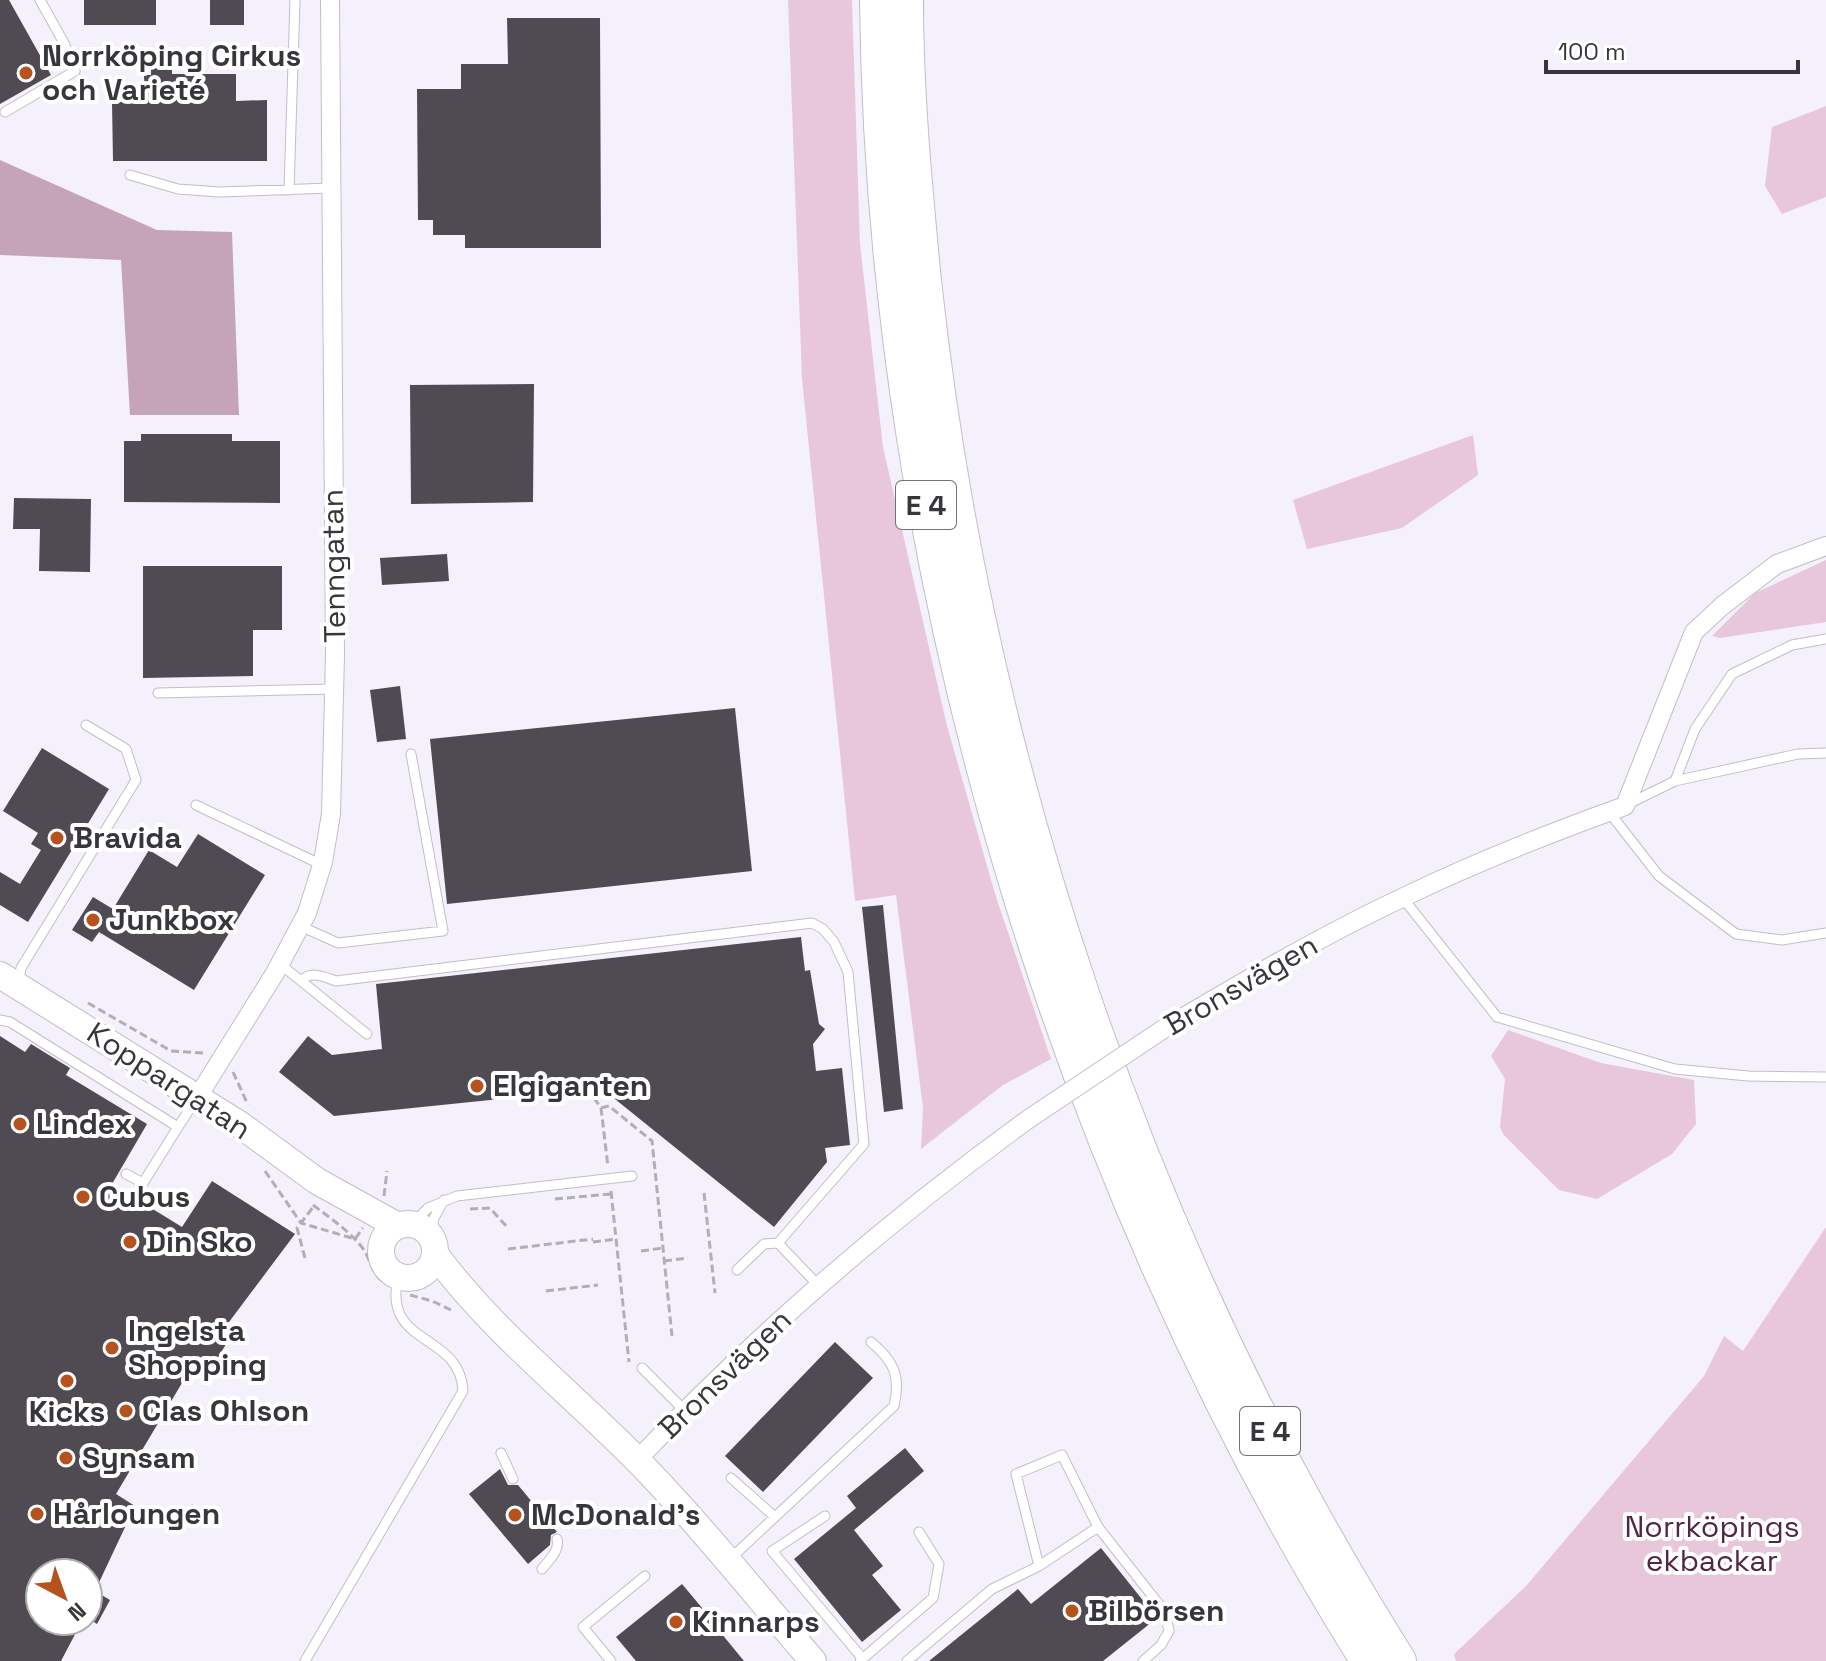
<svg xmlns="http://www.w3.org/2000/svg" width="1826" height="1661" viewBox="0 0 1826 1661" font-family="'Space Grotesk',sans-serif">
  <rect width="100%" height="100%" fill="#f4f1fd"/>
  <path fill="#e8c7db" d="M788,0h64l8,244 23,203 64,279 49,171 55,162 -48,26 -82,64 2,-41 -27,-213 -41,6 -53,-522z
    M1826,106v91l-44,17 -17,-28 7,-59z
    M1473,435l5,40 -76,53 -95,21 -14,-49z
    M1826,560v62l-106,16 -8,-2 43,-43z
    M1508,1030l93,33 93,17 2,44 -24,30 -75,45 -38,-9 -56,-56 -3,-7 5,-48 -14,-23z
    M1826,1227v434h-370l-2,-7 72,-68 178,-210 20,-40 19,15z"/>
  <path fill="#c5a4b9" d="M0,160l157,70 75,2 7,183h-109l-9,-155 -121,-5z"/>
  <path fill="#504a52" d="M0,0h9l42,75 -51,29z
    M84,0h72v25h-72z
    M210,0h34v25h-34z
    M507,18h93l1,230h-136v-13h-32v-15h-15l-1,-131h44v-25h47z
    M172,52v22h64v27l31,-1v61h-154l-1,-59h33l-1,-27h7v-22z
    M534,384l-1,118 -122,2 -1,-119z
    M141,434h91v7h48v62l-156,-1v-61h17z
    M14,498l77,1 -1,73 -51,-1 1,-42h-27z
    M447,554l2,27 -67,4 -2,-27z
    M143,566h139v64h-29v46l-110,2z
    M400,686l6,53 -29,3 -7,-52z
    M735,708l17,163 -305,33 -17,-165z
    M42,748l67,41 -81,133 -28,-17v-33l20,12 21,-34 -10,-6 7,-11 -35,-22z
    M198,834l67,41 -71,115 -95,-58 -7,10 -20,-12 21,-33 20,12 36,-59 28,17z
    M883,905l20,204 -19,3 -22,-205z
    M801,937l4,34 5,-1 9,54 6,5 -12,15 3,27 26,-3 8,77 -25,3 2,14 -53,65 -174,-140 -30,3v2l-236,24 -55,-44 29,-36 24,19 50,-6 -6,-65z
    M0,1036l25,16 6,-8 39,24 -4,7 81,49 -35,60 70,43 30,-46 83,53 -78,104 9,6 -12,21 -16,-9 -82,138 19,12 -40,85 15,9 -13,24 -9,-6v-45h-48v48h42l-21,40h-61z
    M835,1342l38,36 -110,114 -38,-36z
    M905,1448l19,23 -70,59 29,36 -11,9 29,35 -39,32 -68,-83 62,-51 -9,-12z
    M500,1469l8,16h10l39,47 -6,3 -1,10 -22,19 -59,-70z
    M1101,1548l56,70 -54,43h-174l89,-72 13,15z
    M682,1584l31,37 8,3v9l23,28h-108l-20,-24z"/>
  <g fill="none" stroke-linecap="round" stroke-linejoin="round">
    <g stroke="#c1beca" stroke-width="11">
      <path id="lane" d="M5,112l70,-41 -11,-28 -24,-43
        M130,175l48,14 41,3 112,-4
        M289,190l6,-190
        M158,693l177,-4
        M1675,781l20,-52 37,-55 60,-29 34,-6
        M1628,804l47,-23 123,-27 28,-1
        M196,805l126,60
        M1609,812l50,64 77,58 46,6 44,-7
        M1402,897l95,120 178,52 73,7 78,1
        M300,926l38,17 105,-12 -32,-177
        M280,964l87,70
        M19,981l2,-13 115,-188 -10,-31 -40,-24
        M301,981c10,-11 23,-4 35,0l476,-58 11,6 11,13 14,30 16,172 -86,99
        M0,1020l10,2 168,105 17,-26
        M126,1174l17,9 35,-56
        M412,1224l16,-16 29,-12 175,-20
        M431,1238l3,-20 10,-18
        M737,1270l27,-26 14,-1 40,42
        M642,1368l43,43
        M501,1453l12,26
        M731,1478l44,39
        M825,1516l-53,35 91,108
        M1098,1527l-59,39 -23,-92 46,-19 36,72 67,85 4,19 -8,14 -18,16
        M731,1558l163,-152c7,-30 0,-45 -23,-64
        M542,1569c7,-9 18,-18 15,-30
        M305,1661l158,-270c-3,-60 -81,-43 -65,-114
        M611,1661l-28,-34 62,-51
        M860,1661l73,-63 6,-34 -20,-32
        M907,1661l85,-72 47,-23"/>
    </g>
    <g stroke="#c1beca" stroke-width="20">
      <path id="street" d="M1162,1030c79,-47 159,-94 242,-133 72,-35 146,-64 221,-91l69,-174 28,-26 55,-42 49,-18
        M197,1098l78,-125 32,-60 16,-51 8,-48 4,-159 -5,-655
        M637,1460c120,-126 252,-240 393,-342"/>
    </g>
    <g stroke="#c1beca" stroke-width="28">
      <path id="secondary" d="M0,975l239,149 78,57 81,45
        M381 1251a27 27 0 1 1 54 0a27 27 0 1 1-54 0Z
        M435,1254c57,77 134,137 201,205 63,64 118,134 177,202"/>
    </g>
    <g stroke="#c1beca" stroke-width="36">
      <path id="highway" d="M877,0c6,574 186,1175 491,1661
        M906,0c0,94 9,188 18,281 52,484 215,968 475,1380"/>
    </g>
    <path stroke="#b1aeb8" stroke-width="3" stroke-dasharray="8 4" stroke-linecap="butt" d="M88,1003l83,48 32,2
      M233,1072l15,33
      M587,1088l14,20 7,59
      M601,1108l8,-2 43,35 20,195
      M265,1171l36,52 54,16 8,-11
      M611,1191l18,171
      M704,1193l11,100
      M384,1196l3,-25
      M555,1199l56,-5
      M313,1205c17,13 35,25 48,41 10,12 10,28 24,37
      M470,1209l20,-1 17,19
      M593,1242l23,-3
      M508,1249l85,-10
      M641,1251l22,-3
      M305,1258l-8,-30 17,-22
      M664,1261l24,-3
      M546,1291l52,-6
      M410,1295l22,6 19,9"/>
    <use href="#lane" stroke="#fff" stroke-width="9"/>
    <use href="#street" stroke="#fff" stroke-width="18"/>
    <use href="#secondary" stroke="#fff" stroke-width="26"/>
    <use href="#highway" stroke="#fff" stroke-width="34"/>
    <g stroke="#c1beca" stroke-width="20" stroke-linecap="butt">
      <path id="street-bridge" d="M1030,1118l132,-88"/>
    </g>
    <use href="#street-bridge" stroke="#fff" stroke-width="18"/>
  </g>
  <g fill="#b6521e" stroke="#fff" stroke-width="3">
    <circle cx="26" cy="73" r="8"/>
    <circle cx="57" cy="838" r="8"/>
    <circle cx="93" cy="920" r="8"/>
    <circle cx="477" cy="1086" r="8"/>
    <circle cx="20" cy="1124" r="8"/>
    <circle cx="83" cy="1197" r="8"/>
    <circle cx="130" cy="1242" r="8"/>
    <circle cx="112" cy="1348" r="8"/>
    <circle cx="67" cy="1381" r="8"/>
    <circle cx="126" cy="1411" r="8"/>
    <circle cx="66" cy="1458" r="8"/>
    <circle cx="37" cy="1514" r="8"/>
    <circle cx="515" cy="1515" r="8"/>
    <circle cx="1072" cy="1611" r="8"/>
    <circle cx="676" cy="1622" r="8"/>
  </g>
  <g text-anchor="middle" stroke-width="8" stroke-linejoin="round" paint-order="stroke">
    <g fill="#fff" stroke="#737276" stroke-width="2">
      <rect x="896" y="481" width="60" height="48" rx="6"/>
      <rect x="1240" y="1407" width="60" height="48" rx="6"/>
    </g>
    <g font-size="28" font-weight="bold" fill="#37363b">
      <text x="926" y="515">E 4</text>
      <text x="1270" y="1441">E 4</text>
    </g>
    <g font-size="30" font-weight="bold" fill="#37363b" stroke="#fff" text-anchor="start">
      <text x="42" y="66">Norrköping Cirkus<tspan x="42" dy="34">och Varieté</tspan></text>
      <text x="73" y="848">Bravida</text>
      <text x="109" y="930">Junkbox</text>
      <text x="493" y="1096">Elgiganten</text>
      <text x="36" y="1134">Lindex</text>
      <text x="99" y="1207">Cubus</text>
      <text x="146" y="1252">Din Sko</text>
      <text x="128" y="1341">Ingelsta<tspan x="128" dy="34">Shopping</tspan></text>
      <text x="142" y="1421">Clas Ohlson</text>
      <text x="67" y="1422" text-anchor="middle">Kicks</text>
      <text x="82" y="1468">Synsam</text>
      <text x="53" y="1524">Hårloungen</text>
      <text x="531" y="1525">McDonald's</text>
      <text x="1088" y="1621">Bilbörsen</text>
      <text x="692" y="1632">Kinnarps</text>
    </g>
    <g font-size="30" fill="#37363b" stroke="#fff">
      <text transform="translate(334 566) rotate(-91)" y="10">Tenngatan</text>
      <text transform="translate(1241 985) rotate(-30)" y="10">Bronsvägen</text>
      <text transform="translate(169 1081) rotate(33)" y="10">Koppargatan</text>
      <text transform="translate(725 1374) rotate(-44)" y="10">Bronsvägen</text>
    </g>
    <g font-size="30" fill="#522645" stroke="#fff">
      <text x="1712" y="1537">Norrköpings<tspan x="1712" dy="34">ekbackar</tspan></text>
    </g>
  </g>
  <g transform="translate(64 1597) rotate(139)"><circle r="38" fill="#ffffff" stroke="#afafb1" stroke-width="2"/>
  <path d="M0-6L14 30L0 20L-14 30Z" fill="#b6521e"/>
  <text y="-12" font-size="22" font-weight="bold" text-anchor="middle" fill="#37363b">N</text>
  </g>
  <path d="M1546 60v12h252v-12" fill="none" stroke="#37363b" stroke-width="4"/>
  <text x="1558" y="60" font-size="24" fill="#37363b" stroke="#ffffff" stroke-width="6" paint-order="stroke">100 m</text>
</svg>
